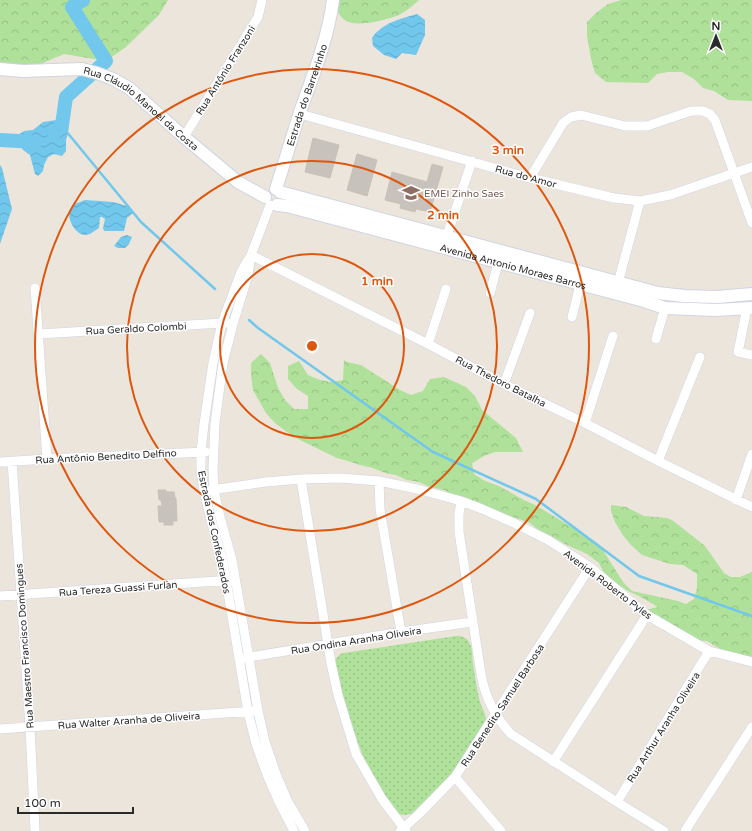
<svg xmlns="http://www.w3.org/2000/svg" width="752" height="831" viewBox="0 0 752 831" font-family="'Varela Round',sans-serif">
  <defs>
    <pattern id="grass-dots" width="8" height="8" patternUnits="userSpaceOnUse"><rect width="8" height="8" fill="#afe19a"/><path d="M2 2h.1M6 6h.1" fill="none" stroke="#97c185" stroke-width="1.8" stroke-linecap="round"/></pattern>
    <pattern id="forest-crowns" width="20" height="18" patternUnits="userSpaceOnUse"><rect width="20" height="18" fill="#afe19a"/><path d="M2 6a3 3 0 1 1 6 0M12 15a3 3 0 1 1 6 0" fill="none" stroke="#97c185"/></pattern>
    <pattern id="water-waves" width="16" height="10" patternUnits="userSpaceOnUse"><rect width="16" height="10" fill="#71c7ec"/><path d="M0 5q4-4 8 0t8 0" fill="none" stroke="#62abcb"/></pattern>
  </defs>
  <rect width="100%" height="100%" fill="#ece5dc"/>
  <path fill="url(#grass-dots)" d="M456,636c5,0 10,1 13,6 4,6 3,15 4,22 2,11 3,22 6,33 1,9 7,15 7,24l-31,50 -29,29 -15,14 -8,1 -4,-1 -4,-3 -15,-22 -17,-33 -15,-39 -13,-50v-7l5,-6 4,-1z"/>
  <path fill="url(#forest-crowns)" d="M0,0h168l-9,15 -33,32 -20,14 -42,-7 -26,11 -36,-1 -2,-1z
    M335,0h84c-6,6 -13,11 -20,15 -12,5 -34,10 -47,8 -11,-2 -17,-13 -17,-23z
    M621,0h131v101l-24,-1 -14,-9 -11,-3 -9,-9 -12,-7h-14l-11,2 -9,9 -42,-1 -11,-9 -4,-14 -4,-23v-14l9,-9 12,-9z
    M261,354l9,9 8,25 7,12 9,9h14v-13l-11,-7 -9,-10v-13l11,-5 9,14 12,5 11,2 12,-2 1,-20 3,2 14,3 39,25 11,5 12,-4 7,-12 14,-2 22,10 9,9 7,14 34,28 7,14h-28l-11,4 -12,7 2,11 11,7 14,5 25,14 11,5 50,30 16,12 22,35 9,9 46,10 8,3 8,-5 3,-11v-14l-14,-9 -13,-1 -28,-9 -11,-10 -9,-11 -7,-12 -4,-11v-6l15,2 18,9 23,2 5,2 33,26 19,27 7,4h9l12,-5v87l-29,-8 -16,-10 -21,-1 -7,-2 -15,-7 -13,-10 -10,-10 17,-4 -19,-11 -11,-5 -11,-7 -12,-9 -6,-12 -12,-9 -22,-10 -12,-7 -11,-4 -12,-10 -25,-9 -34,-10 -27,-14 -14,-3 -11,-5 -12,-2 -11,-5 -11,-2 -12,-5 -13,-3 -12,-4 -11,-3 -39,-19 -11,-7 -12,-9 -9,-10 -13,-23 -2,-14v-13z"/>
  <path fill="url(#water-waves)" d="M417,14l8,6v15l-9,20 -14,-2 -6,6 -12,-4 -11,-9 -1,-8c10,-15 28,-19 45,-24z
    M63,119l6,5 -1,10 -2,6v11l-4,5 -8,-2 -6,3 -4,8 -1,6 -5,5 -3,-2 -5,-19 -7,-5 -5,-9v-6l6,-4 9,-1 10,-8z
    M0,165l2,3 10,41 -12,35z
    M85,200l28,2 14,4 6,7 -6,5 -3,13h-20l-1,-3 2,-9 -3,-2h-2l-1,11 -9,6 -5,1c-2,0 -4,-1 -6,-2 -8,-6 -14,-20 -6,-28 3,-2 8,-3 12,-5z
    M127,235l5,2 -3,7 -4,4h-7l-4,-2 7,-9z"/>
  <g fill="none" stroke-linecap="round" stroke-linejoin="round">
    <path stroke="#71c7ec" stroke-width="2.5" d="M66,131l75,91 74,67
      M249,320l9,8 175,124 103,47 103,77 113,40"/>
    <path stroke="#71c7ec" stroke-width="14" d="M54,133l8,-8 4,-28 40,-36 -34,-54 11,-7
      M0,140l36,2"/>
  </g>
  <path fill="#c7c2bc" stroke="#c7c1b6" d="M313,138l26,7 -9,33 -25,-6z
    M357,154l20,6 -10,36 -20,-6z
    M432,164l11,3 -13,45 -14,-3 -1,3 -15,-4 1,-4 -16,-4 7,-28 35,10z
    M158,490h8v2h8l1,6h1l1,23h-4v4h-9v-3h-5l-1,-16h4l-1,-6h-2z"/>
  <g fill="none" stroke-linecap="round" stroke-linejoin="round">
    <g stroke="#d1d4e2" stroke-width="10">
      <path id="street" d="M300,114l230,64 84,20 26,3 30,-6 82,-28
        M184,137l74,-120 4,-17
        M530,178l33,-55 8,-6 10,-2 44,11h22l44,-15h12l7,3 5,6 37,103
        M270,205l-19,50 -10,17 -19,51 -9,40 -9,61 -3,28v17l3,22 7,29 12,42 25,150 8,32 12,33 11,25 15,29
        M445,241l27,-80
        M251,255l177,89 76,40 81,39 73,38 94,46
        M250,260l-2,15 -15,49 -10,39 -8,60 -2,46 1,21 6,27 12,43 26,151 7,31 11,32 11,26 18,31
        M617,287l23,-86
        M35,288l12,171
        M490,293l10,-37
        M747,308l-9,44 14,3
        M572,317l8,-32
        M39,334l183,-11h5
        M656,339l9,-31
        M428,344l18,-55
        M504,384l26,-71
        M585,423l28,-87
        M12,461l18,266 5,104
        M658,461l42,-104
        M0,462l47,-3 159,-7
        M301,479l30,184 7,32 18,59 26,45 24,32
        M379,481l1,28 21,123
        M204,491l62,-9 35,-3 39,-1 39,3 38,8 44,12 21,8 34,15 32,16 42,27 57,48 62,36 43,11
        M736,500l16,-46
        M461,501l-2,13v18l22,142c4,23 14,43 30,60l106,68 47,29
        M0,596l232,-16
        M243,658l158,-26 71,-10
        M0,729l254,-18
        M553,762l94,-147
        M455,777l46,54
        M617,802l92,-151
        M400,831l19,-17 36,-37 135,-210
        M685,831l67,-104"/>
    </g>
    <g stroke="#d1d4e2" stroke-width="14">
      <g id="secondary">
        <path id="s1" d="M0,69l23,2 59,-2 15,4 16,6 16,9 55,49 54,45 27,15"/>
        <path id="s2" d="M276,189c8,-26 16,-51 24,-77 13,-37 28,-73 33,-112"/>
        <path d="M280,192l378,101 26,3 33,1 35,-3"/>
        <path id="s3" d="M277,205l10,1 357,95 21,7 51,2 36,-2"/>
      </g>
    </g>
    <use href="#street" stroke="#fff" stroke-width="9"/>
    <use href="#secondary" stroke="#fff" stroke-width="12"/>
  </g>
  <g fill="none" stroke="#de570e" stroke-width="2">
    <circle cx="312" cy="346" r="92"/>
    <circle cx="312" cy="346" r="185"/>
    <circle cx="312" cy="346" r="277"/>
  </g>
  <defs>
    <g id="school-bare" transform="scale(1.38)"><path d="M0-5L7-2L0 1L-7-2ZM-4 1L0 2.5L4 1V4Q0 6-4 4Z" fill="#8d6e63" stroke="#fff" stroke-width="2.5" paint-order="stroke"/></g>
  </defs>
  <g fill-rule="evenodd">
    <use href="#school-bare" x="411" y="193"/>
  </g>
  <g text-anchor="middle" stroke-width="3" stroke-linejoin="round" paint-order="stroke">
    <g font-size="10" fill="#2a2a2a" stroke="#fff">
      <text transform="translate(225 70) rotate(-58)" y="4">Rua Antônio Franzoni</text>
      <text dy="4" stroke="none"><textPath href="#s2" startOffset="99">Estrada do Barreirinho</textPath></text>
      <text dy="4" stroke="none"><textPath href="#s1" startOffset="154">Rua Cláudio Manoel da Costa</textPath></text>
      <text transform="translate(526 176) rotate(15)" y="4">Rua do Amor</text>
      <text dy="4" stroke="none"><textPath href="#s3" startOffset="244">Avenida Antonio Moraes Barros</textPath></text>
      <text transform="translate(136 328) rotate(-3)" y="4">Rua Geraldo Colombi</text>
      <text transform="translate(501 381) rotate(27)" y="4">Rua Thedoro Batalha</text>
      <text transform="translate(106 456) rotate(-3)" y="4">Rua Antônio Benedito Delfino</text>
      <text transform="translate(215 532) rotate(78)" y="4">Estrada dos Confederados</text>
      <text transform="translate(608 584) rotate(37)" y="4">Avenida Roberto Pyles</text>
      <text transform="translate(118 588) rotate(-4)" y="4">Rua Tereza Guassi Furlan</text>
      <text transform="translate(356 640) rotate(-9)" y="4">Rua Ondina Aranha Oliveira</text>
      <text transform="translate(24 646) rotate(-94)" y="4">Rua Maestro Francisco Domingues</text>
      <text transform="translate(502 705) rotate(-57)" y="4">Rua Benedito Samuel Barbosa</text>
      <text transform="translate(129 720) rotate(-4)" y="4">Rua Walter Aranha de Oliveira</text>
      <text transform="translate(663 727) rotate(-58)" y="4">Rua Arthur Aranha Oliveira</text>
    </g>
    <g font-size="10" fill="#785e54" stroke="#fff" text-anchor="start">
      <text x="424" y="197">EMEI Zinho Saes</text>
    </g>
  </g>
  <circle cx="312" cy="346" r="6" fill="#de570e" stroke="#fff" stroke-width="2"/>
  <g font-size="12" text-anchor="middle" font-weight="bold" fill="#de570e" stroke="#fff" stroke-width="3" stroke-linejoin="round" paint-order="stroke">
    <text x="508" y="154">3 min</text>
    <text x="443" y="219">2 min</text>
    <text x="377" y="285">1 min</text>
  </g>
  <g transform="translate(716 36)" stroke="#ffffff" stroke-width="3" paint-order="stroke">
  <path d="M0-3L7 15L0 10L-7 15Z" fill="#2a2a2a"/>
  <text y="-6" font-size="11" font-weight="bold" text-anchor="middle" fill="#2a2a2a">N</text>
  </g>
  <path d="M18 807v6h115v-6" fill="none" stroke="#2a2a2a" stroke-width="2"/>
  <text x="24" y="807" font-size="12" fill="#2a2a2a" stroke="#ffffff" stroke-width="3" paint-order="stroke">100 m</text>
</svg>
